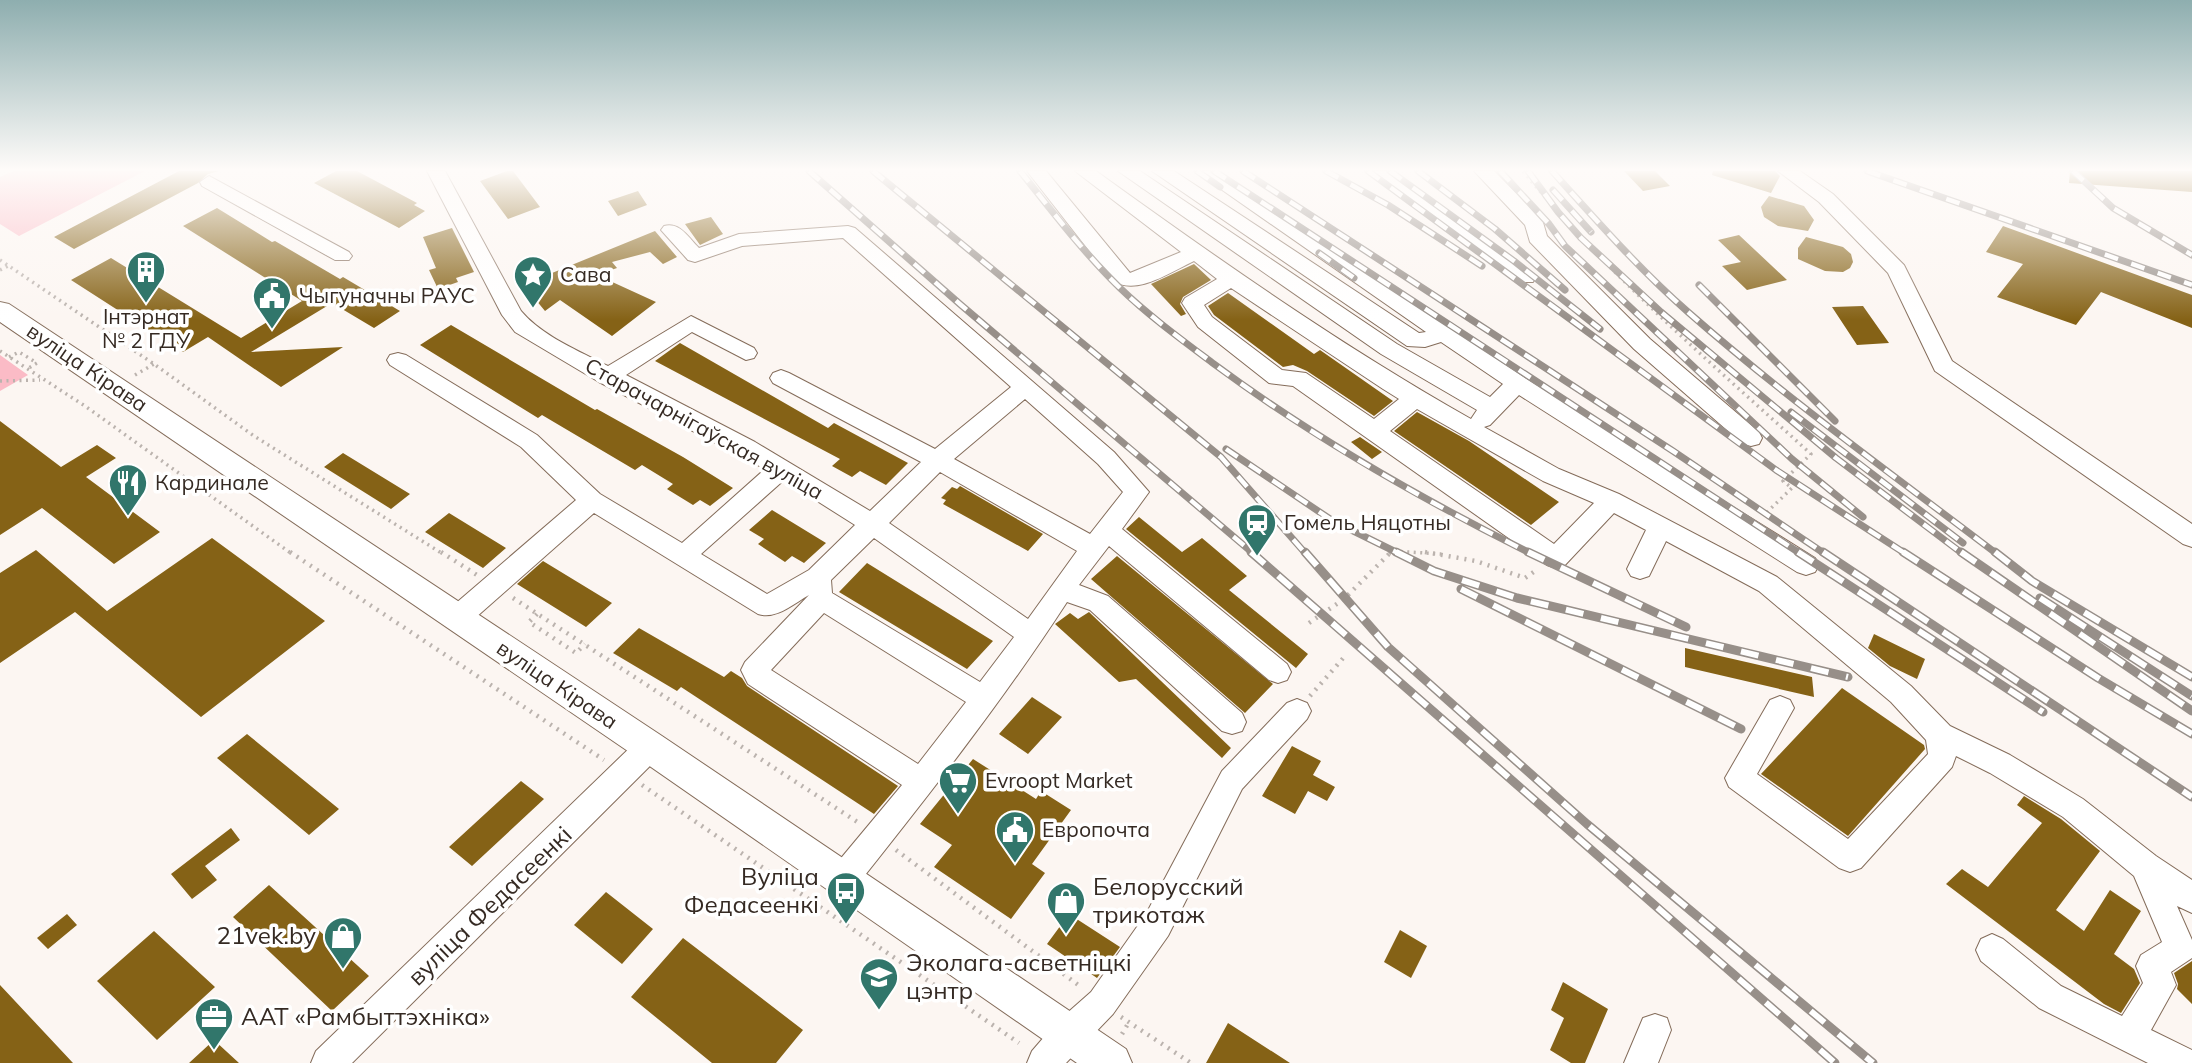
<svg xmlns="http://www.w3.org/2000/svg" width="2192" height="1063" viewBox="0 0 2192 1063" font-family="Mulish,sans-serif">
  <rect width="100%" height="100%" fill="#fcf6f2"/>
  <path fill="#fbbbc6" d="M13,171h132l-126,65 -19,-12v-47z
    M0,355l28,20 -28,16z"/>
  <path fill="#856216" d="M179,171h40l-11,3 -10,9 -124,66 -20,-12z
    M336,171h21l60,32 -3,2 11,6 -26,17 -85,-45z
    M507,171h6l27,36 -32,12 -28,-38z
    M1624,171h31l15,15 -27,5z
    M1713,171h62l5,5 -9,17 -59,-18z
    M2070,171h122v21l-123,-9z
    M638,191l9,14 -29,11 -10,-15z
    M1769,196l35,10 10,14 -6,11 -30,-5 -14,-9 -3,-10z
    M217,208l55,34 3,-1 65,38 3,-2 57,34 -26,17 -42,-25 -81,49 92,-5 -62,40 -73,-50 -25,15 -112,-72 40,-22 130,80 61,-37 -119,-75z
    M711,217l12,17 -23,11 -15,-21z
    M2003,226l189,69v33l-91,-36 -25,33 -79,-28 26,-33 -37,-12z
    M452,228l22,44 -18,6 2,4 -20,7 -9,-19 7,-2 -13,-31z
    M655,231l22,26 -14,7 -13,-12 -38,10 5,6 -20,7 59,27 -44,34 -52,-36 -15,11 -29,-35 26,-11 10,8z
    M1739,235l48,45 -40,10 -25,-24 19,-4 -23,-22z
    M1806,237l37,10 8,7 2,8 -3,6 -7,4 -18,-1 -27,-12v-11z
    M1194,264l17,16 -28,17 -3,7 6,10 -5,2 -30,-32z
    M1228,293l86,61 6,-4 73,51 -19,15 -67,-45 -14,-6 -10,2 -69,-52 -6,-9z
    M1863,306l26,37 -32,2 -25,-38z
    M451,325l144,85 2,-1 86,48 50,31 -23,18 -10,-6 -7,5 -26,-16 6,-5 -31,-19 -7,5 -93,-55 -4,3 -118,-73z
    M680,343l148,85 6,-5 74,40 -22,22 -26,-14 -8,6 -20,-11 8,-7 -185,-98z
    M1417,412l52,29 90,61 -28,23 -137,-94z
    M0,421l61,46 36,-22 19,13 -30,19 74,55 -46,32 -72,-56 -42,27z
    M1360,437l22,15 -10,7 -21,-17z
    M343,453l67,41 -19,15 -67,-42z
    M960,486l83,48 -15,17 -85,-47 3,-4 -5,-2 11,-11 5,2z
    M772,510l54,33 -22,20 -12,-7 -7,6 -27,-18 6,-5 -15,-9z
    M449,513l57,35 -23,20 -58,-36z
    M1139,517l43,35 20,-14 45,38 -18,14 79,64 -12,14 -170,-139z
    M212,538l113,83 -124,96 -126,-105 -75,51v-90l36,-23 71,61z
    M1117,556l156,128 -28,29 -154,-134z
    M543,561l69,42 -26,24 -69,-43z
    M867,563l126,78 -26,28 -128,-77z
    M1089,612l142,136 -9,10 -86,-79 -17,3 -64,-58 15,-11 8,6z
    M639,628l85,49 7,-6 11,7 5,8 151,100 -24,28 -193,-127 -4,4 -64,-38z
    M1874,634l51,25 -8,20 -27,-13 -22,-18z
    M1685,648l127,29 2,20 -129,-30z
    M1842,688l82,57 1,4 -77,87 -87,-62z
    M1032,697l30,20 -34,37 -29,-20z
    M247,734l92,75 -30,26 -92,-77z
    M1292,746l29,15 -8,14 22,12 -8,14 -19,-10 -13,23 -33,-18z
    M973,759l63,40 5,-8 30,19 -39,54 13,9 -34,46 -77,-52 18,-22 -32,-21z
    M521,781l23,18 -72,67 -23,-19z
    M2024,796l37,23 39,32 -44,59 28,21 26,-41 31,21 -27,43 20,15 6,14 -19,30 -17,-9 -158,-120 16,-15 26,18 54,-64 -25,-18z
    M231,828l9,12 -35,26 12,14 -25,19 -21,-25z
    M269,885l100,91 -37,35 -99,-94z
    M606,892l47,37 -31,35 -48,-39z
    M67,914l10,11 -29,24 -11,-11z
    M1069,914l51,33 -23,31 -50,-34z
    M1400,930l27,16 -16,32 -27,-16z
    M154,931l61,56 -58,53 -60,-59z
    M683,938l120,92 -27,33h-64l-81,-66z
    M2192,961v43l-15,-15 1,-5 -4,-11z
    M1563,982l45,27 -23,54h-14l-21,-13 14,-32 -13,-8z
    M0,985l73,78h-73z
    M1228,1023l62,40h-84z
    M214,1040l25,23h-50z"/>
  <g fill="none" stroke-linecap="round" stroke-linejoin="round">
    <g stroke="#846c5a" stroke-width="2">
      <path id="minor" d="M427,171h18l76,140c21,25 58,40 87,55l83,-50 63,32 3,5 -3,5 -8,2 -54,-28 -66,43 129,67 115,69 51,-49 -148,-79 -3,-5 3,-5 8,-3 8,3 146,76 76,-62 -168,-149 -101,8 -47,16 -7,-2 -27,-30 3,-4c16,-4 24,11 35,22l40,-14 109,-8 7,2 259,224 35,40 -27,37 165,135 4,8 -4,8 -9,3 -9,-3 -160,-134 -30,39 29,11 134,117 4,9 -4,9 -10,3 -10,-3 -132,-121 -23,-8c-65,100 -139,194 -213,287l-11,4 -11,-4 -4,-10 4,-10 70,-84 -154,-101 -7,-14 4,-8 64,-67c-16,9 -33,25 -51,19l-164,-101 -128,113 -9,3 -9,-3 -4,-8 4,-8 128,-110 -55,-53 -131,-82 -3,-5 3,-5 8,-2 8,2 131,80 63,59 82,49 83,-74 -166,-87 -84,-50 -13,-17zM1025,399l73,65 25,28 -33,42 -136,-75zM940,472l137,79 -49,68 -139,-96zM784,480l71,45 -46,45 -42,24 -66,-40zM874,538l140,99 -34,45 -148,-89 -1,-13zM824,613l142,89 -48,62 -147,-94z
        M1027,171h19l84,102 51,-21 -106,-81h21c122,88 244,174 375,248l6,-9 -96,-56 -263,-183h22l257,173 93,53 13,-13 -62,-42 -16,5 -18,-1 -255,-175h22l245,162 7,-1 -231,-161h22l308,207 290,180 4,7 -4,7 -9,3 -9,-3 -278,-177 -29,30 -6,2 75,42 60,25 158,83 134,109 39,40 60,29 73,44 73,57 36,24v33l-15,-7 15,34v18l-21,14 5,13 -25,45 41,20v13h-44l-109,-55 -58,-47 -5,-11 5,-11 11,-5 11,5 58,47 61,30 21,-33 -7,-17 5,-11 21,-13 -28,-66 -71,-59 -73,-44 -34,-17 -4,11 -91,101 -11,4 -11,-4 -110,-81 -4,-9 45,-78 10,-4 10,4 4,8 -37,66 91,65 80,-85 -2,-14 -35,-38 -132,-111 -93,-50 -17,35 -9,3 -9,-3 -4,-7 19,-39 -32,-17 -49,52 -9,3 -9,-3 -254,-179 -24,-3 -71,-56 -16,-24 3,-5 32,-19 -23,-18c-24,11 -58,36 -82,19zM1231,288l152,101 16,10 -25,20 -68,-46 -24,-3 -70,-53 -8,-12zM1417,409l126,72 51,22 -40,41 -164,-113z
        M1365,171h22l149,106 -3,5h-14z
        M1474,171h20l48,48 5,17 103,103 109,93 3,6 -3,6 -8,2 -8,-2 -109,-95 -104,-107 -5,-17z
        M1778,171h22l33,23 71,71 48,96 240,163v23l-9,-3 -248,-173 -47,-98 -69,-71z
        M209,176l140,76 3,4 -3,4h-14l-133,-74 -2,-4z
        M1297,699l10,4 4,8 -4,8 -65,70 -74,147 -55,78 -47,49h-39l5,-12 25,-29 34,-30 55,-78 76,-143 65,-68z
        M650,735l10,3 4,9 -4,9 -308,307h-41l5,-12 324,-313z
        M1655,1014l12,4 4,12 -13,33h-34l19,-45z"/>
    </g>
    <g stroke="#846c5a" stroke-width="2">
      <path id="major" d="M0,302l9,2 653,432 464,313 6,14h-55l-439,-305 -638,-436z"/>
    </g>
    <path stroke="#bbb3ae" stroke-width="3.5" stroke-dasharray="2 4.5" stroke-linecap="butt" d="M1523,171c86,105 188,192 288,283l-28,27 9,7 -28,27
      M0,260l154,104 100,72 189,118
      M0,270l8,-4
      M0,351l85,55 207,148
      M9,357l10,-5 18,11 -10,6
      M135,375l19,-11
      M0,381l40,-1
      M1389,554l3,-3 49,3"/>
    <path stroke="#bbb3ae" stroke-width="4.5" stroke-dasharray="2 6" stroke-linecap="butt" d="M290,552l314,208
      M441,552l36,23
      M1425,552l51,9 49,17 13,-9
      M513,598l346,225
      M537,614l-8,8 47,31 9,-9
      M1309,623l35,-24 47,-47
      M1310,696l35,-40
      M642,785l377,258
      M896,850l185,137
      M1121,1017l70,46
      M1122,1034l7,-12"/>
    <use href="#minor" fill="#fff" fill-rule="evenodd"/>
    <use href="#major" fill="#fff" fill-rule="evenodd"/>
    <g stroke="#978f89" stroke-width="7">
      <path id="rail-far1" d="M809,171l152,134 293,249
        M873,171l348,286 85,97
        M1020,171c32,40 63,81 100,117 29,28 62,52 94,76 100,74 207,135 318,190
        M1197,171l23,16
        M1214,171l587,383
        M1243,171l430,280 152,103
        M1326,171l62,34 94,61
        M1368,171l408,299 130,84
        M1390,171l124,90 86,68
        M1418,171l77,58 70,61
        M1500,171l49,53 16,22 227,213 71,58
        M1528,171l30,41 23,26 80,74 175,146 127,96
        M1552,171c44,49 87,98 136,141 98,86 205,163 309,242
        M1867,171l325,114
        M2073,171l40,37 79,47
        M1553,190l38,42
        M1319,253l35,25
        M1699,285l136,136
        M1791,412l172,131
        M1226,449l107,72 67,33"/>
    </g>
    <g stroke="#978f89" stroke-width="9">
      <path id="rail" d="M1251,552l584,511
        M1305,552l83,95 199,177 286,239
        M1396,552l38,19 83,27 331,79
        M1528,552l158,75
        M1798,552l245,160
        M1823,552l369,245
        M1903,552l195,126 94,56
        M1961,552l231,159
        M1995,552l37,29 160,96
        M1461,589l280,140
        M2040,598l152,98"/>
    </g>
    <use href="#rail-far1" stroke="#fff" stroke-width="4.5" stroke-dasharray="14" stroke-linecap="butt"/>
    <use href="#rail" stroke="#fff" stroke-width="6" stroke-dasharray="18" stroke-linecap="butt"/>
  </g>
  <linearGradient id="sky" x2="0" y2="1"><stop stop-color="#8eaeaf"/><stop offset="0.53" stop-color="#fefbf9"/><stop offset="1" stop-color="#fefbf9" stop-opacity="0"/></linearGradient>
  <rect width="2192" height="320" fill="url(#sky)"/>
  <defs>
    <g id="building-pin" transform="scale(2.0125)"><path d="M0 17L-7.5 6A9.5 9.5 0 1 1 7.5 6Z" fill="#31766b" stroke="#fff"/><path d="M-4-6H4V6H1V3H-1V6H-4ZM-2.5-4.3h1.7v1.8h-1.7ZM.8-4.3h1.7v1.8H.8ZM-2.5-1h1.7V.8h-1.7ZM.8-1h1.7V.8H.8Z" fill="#fff"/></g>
    <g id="sight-pin" transform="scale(2.0125)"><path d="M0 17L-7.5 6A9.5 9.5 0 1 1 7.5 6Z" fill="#31766b" stroke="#fff"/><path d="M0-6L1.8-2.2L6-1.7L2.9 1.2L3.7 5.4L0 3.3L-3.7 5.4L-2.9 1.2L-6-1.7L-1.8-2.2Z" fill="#fff"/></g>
    <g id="civic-pin" transform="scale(2.0125)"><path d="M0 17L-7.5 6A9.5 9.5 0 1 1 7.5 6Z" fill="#31766b" stroke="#fff"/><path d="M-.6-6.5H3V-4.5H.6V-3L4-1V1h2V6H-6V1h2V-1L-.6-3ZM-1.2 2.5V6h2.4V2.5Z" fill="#fff"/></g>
    <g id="restaurant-pin" transform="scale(2.0125)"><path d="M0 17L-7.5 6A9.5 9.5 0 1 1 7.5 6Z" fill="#31766b" stroke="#fff"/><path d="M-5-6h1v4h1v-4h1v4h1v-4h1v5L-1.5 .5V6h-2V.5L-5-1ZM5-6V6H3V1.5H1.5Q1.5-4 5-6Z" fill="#fff"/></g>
    <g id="station-pin" transform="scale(2.0125)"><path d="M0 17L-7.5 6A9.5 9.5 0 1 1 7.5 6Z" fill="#31766b" stroke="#fff"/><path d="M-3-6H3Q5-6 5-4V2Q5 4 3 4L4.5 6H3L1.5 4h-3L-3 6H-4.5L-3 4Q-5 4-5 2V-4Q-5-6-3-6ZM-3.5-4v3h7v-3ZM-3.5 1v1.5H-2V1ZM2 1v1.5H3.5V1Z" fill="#fff"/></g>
    <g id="supermarket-pin" transform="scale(2.0125)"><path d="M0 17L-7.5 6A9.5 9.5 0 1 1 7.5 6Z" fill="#31766b" stroke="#fff"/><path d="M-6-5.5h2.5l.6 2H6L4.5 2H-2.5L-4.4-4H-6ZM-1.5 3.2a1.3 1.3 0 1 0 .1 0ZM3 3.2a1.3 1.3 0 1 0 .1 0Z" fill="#fff"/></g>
    <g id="bus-pin" transform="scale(2.0125)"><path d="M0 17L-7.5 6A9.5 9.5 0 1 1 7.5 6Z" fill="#31766b" stroke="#fff"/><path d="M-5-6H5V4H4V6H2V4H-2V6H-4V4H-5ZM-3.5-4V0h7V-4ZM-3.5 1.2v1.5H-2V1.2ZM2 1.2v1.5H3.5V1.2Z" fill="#fff"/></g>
    <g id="shop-pin" transform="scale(2.0125)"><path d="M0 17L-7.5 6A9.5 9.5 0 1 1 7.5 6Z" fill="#31766b" stroke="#fff"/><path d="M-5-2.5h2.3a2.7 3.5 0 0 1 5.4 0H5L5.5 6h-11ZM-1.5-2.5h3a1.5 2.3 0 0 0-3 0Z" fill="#fff"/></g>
    <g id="school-pin" transform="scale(2.0125)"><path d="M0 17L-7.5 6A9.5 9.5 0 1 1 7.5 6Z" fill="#31766b" stroke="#fff"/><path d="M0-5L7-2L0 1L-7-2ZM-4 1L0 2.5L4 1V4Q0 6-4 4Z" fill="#fff"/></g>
    <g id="office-pin" transform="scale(2.0125)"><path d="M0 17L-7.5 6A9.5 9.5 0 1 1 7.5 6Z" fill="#31766b" stroke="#fff"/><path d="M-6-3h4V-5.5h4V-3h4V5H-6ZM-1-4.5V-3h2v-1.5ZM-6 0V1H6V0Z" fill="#fff"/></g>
  </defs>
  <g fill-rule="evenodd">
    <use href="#building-pin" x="146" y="270"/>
    <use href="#sight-pin" x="533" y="275"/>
    <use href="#civic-pin" x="272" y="296"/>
    <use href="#restaurant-pin" x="128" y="483"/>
    <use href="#station-pin" x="1257" y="523"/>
    <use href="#supermarket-pin" x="958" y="781"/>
    <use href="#civic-pin" x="1015" y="830"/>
    <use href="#bus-pin" x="846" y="891"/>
    <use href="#shop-pin" x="1066" y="901"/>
    <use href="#shop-pin" x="343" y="936"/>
    <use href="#school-pin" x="879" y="977"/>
    <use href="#office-pin" x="214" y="1017"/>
  </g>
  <g text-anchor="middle" stroke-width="7" stroke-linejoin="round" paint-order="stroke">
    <g font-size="21" fill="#352a23" stroke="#fff" text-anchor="start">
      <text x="560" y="282">Сава</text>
      <text x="299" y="303">Чыгуначны РАУС</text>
      <text x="146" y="324" text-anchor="middle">Інтэрнат<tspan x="146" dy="24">№ 2 ГДУ</tspan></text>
      <text x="155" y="490">Кардинале</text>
      <text x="1284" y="530">Гомель Няцотны</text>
      <text x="985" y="788">Evroopt Market</text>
      <text x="1042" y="837">Европочта</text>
    </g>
    <g font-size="21" fill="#352a23" stroke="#fff">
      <text transform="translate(87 368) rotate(34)" y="7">вуліца Кірава</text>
      <text transform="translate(704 429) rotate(29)" y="7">Старачарнігаўская вуліца</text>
      <text transform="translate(557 685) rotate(34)" y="7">вуліца Кірава</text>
    </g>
    <g font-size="24" fill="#352a23" stroke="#fff" text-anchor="start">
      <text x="819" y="885" text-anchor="end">Вуліца<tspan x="819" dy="28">Федасеенкі</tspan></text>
      <text x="1093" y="895">Белорусский<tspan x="1093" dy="28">трикотаж</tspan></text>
      <text x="316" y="944" text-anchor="end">21vek.by</text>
      <text x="906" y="971">Эколага-асветніцкі<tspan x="906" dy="28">цэнтр</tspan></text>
      <text x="241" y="1025">ААТ «Рамбыттэхніка»</text>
    </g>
    <g font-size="24" fill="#352a23" stroke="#fff">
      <text transform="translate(490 906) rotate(-44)" y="8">вуліца Федасеенкі</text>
    </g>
  </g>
</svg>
